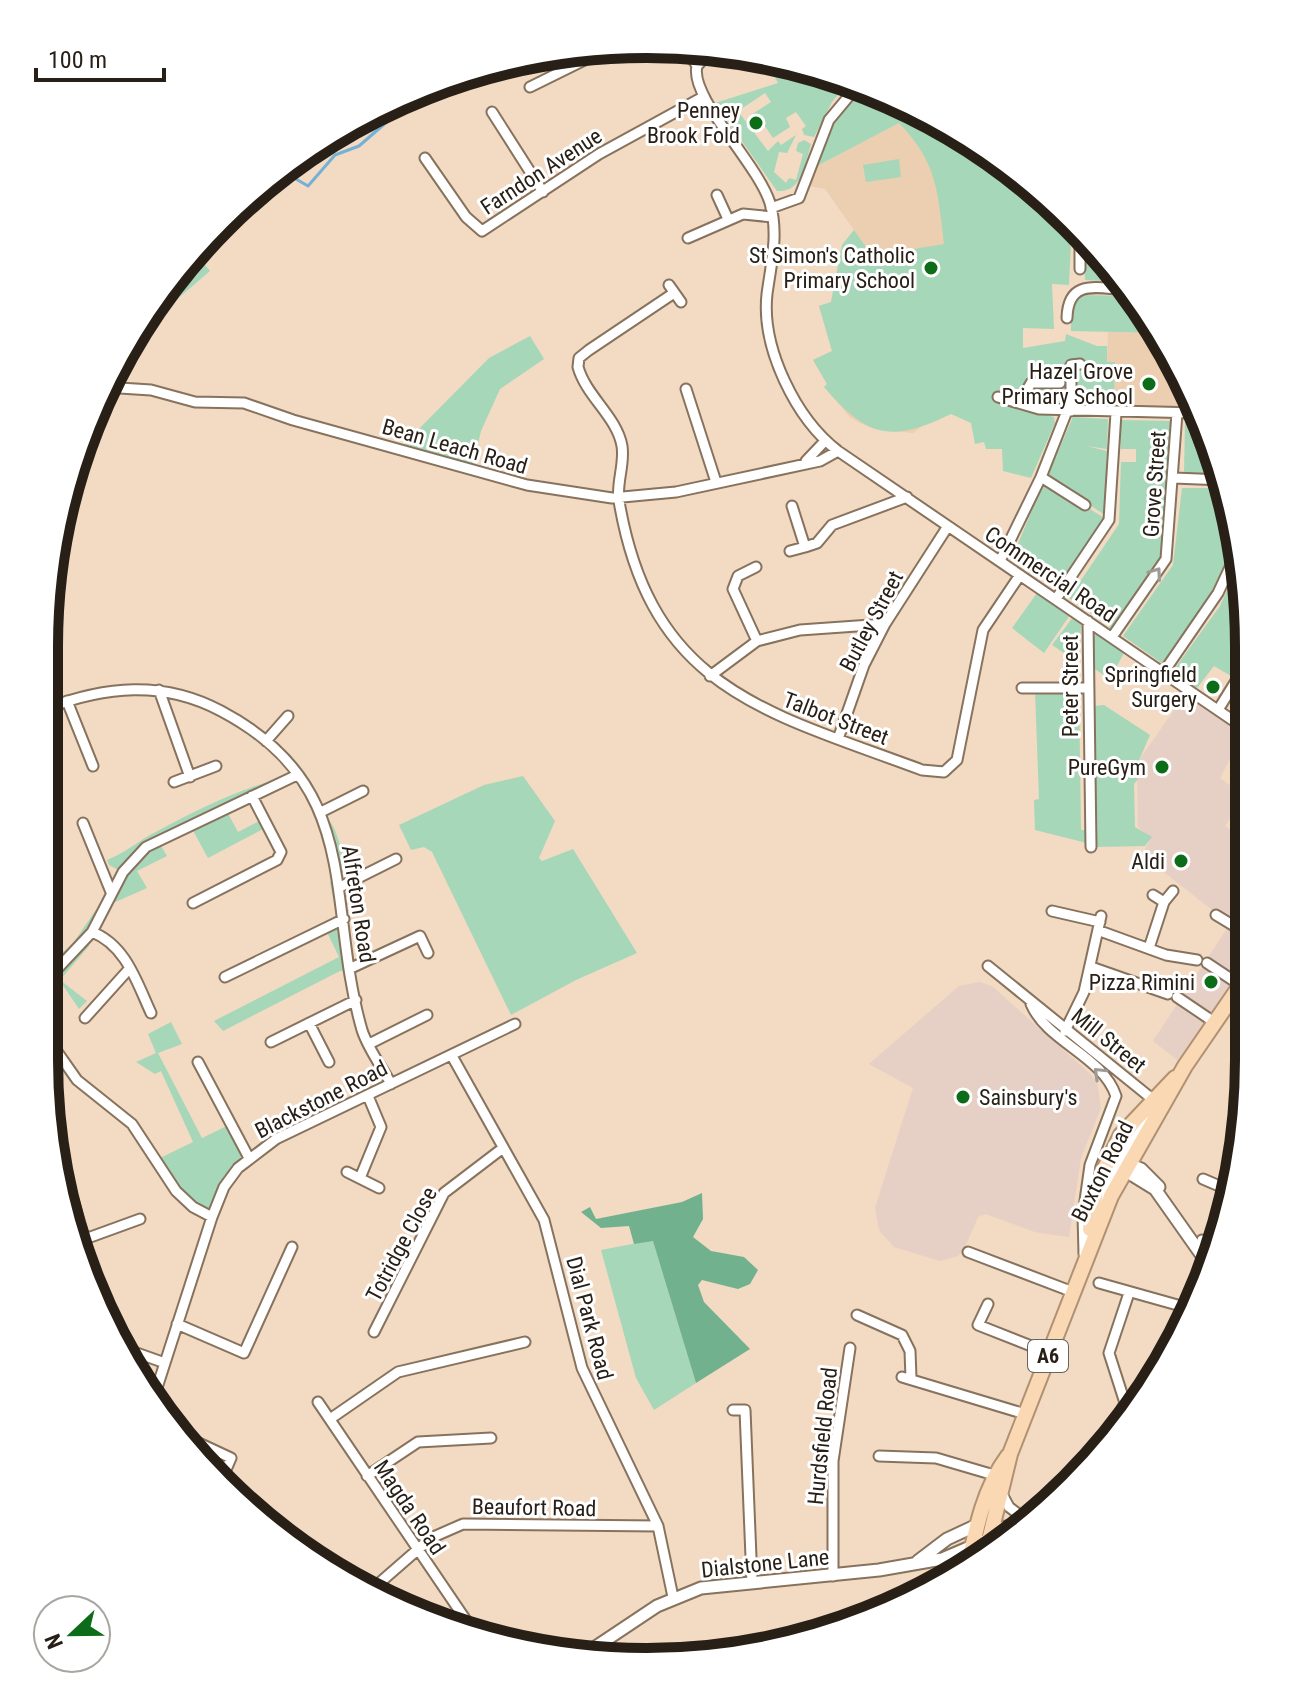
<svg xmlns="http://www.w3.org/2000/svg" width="1293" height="1706" viewBox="0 0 1293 1706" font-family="'Roboto Condensed',sans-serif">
  <rect width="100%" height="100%" fill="#f2dac3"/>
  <path fill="#e6cfc4" d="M1186,693l58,40 -24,45 24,18 -19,30 19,13v141l-59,86 -32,-25 77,-117 -88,-69 9,-17 -13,-11 -1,-64z
    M979,982l13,4 95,85 10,11 4,26 -20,50 -12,79 -34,-5 -49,-18 -8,3 -14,32 -6,7 -18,5 -46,-14 -15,-17 -4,-22 38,-120 -44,-24 90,-78z"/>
  <path fill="#ecceb1" d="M919,112l62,33 41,183 1,20 -110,85 -39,-4 -14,-6 -10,-6 -26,-30 3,-3 -14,-24 19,-9 -13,-45 12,-4 11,-57 12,-15 -29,-41 -16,-3 6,-19z
    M1108,332l50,1 37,74 -81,-1 1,-43 -8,-1z"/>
  <path fill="#a6d7b9" d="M770,57l80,24 -18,21 -18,35 -10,-2 -2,-6 4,-3 -10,-14 -10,6 4,9 -17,11 -15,-22 -5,3 -2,-4 20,-13 -6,-9 -27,18 30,40 10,-10 3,4 15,-10 -9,18 -8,-1 -5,20 12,11 3,-5 7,2 7,-26 -7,-3 2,-8 6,-3 7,4c-6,20 -9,49 -34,47l-62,-88 63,-20 -3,-5 5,-5z
    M864,86l117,59 91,75 -3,65 -17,-1 2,45 -31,-1v20l42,-7 1,-7 31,12h10v16h8l-1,44 -40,-1 -1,-36 10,1 -2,-9h-16v19l-36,1 -13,12 -21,2 1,6 58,16 1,6 -24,55 -28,-7 -1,-22h-16l-2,-7 -9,2 -4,-21 -20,-9c-60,29 -83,24 -127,-27l3,-3 -14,-24 19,-9 -13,-45 12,-4 11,-57 12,-15 18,26 72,-12c-6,-52 -7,-82 -45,-121l-84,44c12,-32 22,-60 49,-81z
    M899,159l2,18 -35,5 -3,-17z
    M1084,235l39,47 -38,-2z
    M196,254l14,17 -35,30 -8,1 -7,-9z
    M1079,295l56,1 23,37 -87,-2v-29z
    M530,336l14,23 -44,30 -19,42 -8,34 -69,-21 85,-86z
    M1032,385l33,1 -2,17 -34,-1 -1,-12z
    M1073,417l35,2 -1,30 -21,-3 21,5 -2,64 -58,-38z
    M1120,420l51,1 -11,139 -49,68 -42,-30 50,-74 2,-62h15v-13h-15z
    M1185,422h17l15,30 5,22h-38z
    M1044,481l62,38 -49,70 -44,-33z
    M1182,488h43l12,50 -27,57 -47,69 -40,-28 50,-71z
    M1242,558l2,97 -13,21 -17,-10 -17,22 -24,-17 47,-65z
    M1037,593l33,22 -26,38 -32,-25z
    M1073,617l8,6 -1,30h-16l-12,-8z
    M1096,634l28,19 -14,26 -17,-11v-32z
    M1079,690l2,140h5l1,13 -52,-13 -1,-30 5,-1 -4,-108z
    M1104,705l46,30 -17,39 5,5 -4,5 1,43 17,10 -7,9 -49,1 -3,-141z
    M278,752l12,2c14,18 30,34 31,58 17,12 20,38 24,58l-6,8 13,93h-12l-117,60 -9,-10 125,-64 -14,-29 18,-9 -8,-10 -5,-27 9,-5 -4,-25 -38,-77 -72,33 13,24 25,-13 4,8 -59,31 -18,-33 -32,16 9,15 -30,15 10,17 -34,15 -9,19 -12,10 -3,14 -29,34 27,21 -8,8 -19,-28 -16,11v-33l25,-10 53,-77 -13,-7 -2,-5c17,-7 28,-16 43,-25 44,-24 97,-51 146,-60z
    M523,776l32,45 -16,37 3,3 31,-12 64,104 -61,27 -65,35 -79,-163 -8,-5 -13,3 -12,-25 85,-40z
    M171,1022l11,22 -24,9 44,85 29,-14 18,34 -11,10 -26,49 -19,-10 -37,-47 37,-18 -32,-71 -6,3 -19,-12 20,-9 -8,-19z
    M653,1240l43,143 -42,27 -18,-32 -35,-128z"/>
  <path fill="#72b18d" d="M702,1193l1,26 -10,18 18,14 33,6 14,13 -8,14 -12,5 -36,-9 -4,5 6,17 46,47 -54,34 -43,-142 -19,3 -5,-18 -28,2 -20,-16 9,-5 6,12 86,-17z"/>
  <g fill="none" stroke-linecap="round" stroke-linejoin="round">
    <path stroke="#75b1d7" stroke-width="3" d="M284,172l24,14 27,-31 24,-9 60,-52 29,-14
      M255,199l16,-3 3,-6 -4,-5"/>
    <g stroke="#87725d" stroke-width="13">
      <path id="minor" d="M686,48l11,18
        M697,66c-8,31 61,98 73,137 9,31 1,61 -3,91 -6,54 29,125 71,157l406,277
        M697,66l15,-16
        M530,87l81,-40
        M492,112l51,80
        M425,158l41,59 16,14 117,-77 104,-57
        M717,195l11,24
        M771,208l28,-10 30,-78 30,-36
        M688,238l55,-24 30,3
        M1080,269v-39
        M669,285l12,17
        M674,293l-85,57 -10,8 -1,9c8,29 39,50 44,79 3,19 -6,37 -3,55 32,189 148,211 303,269l22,2 13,-12 26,-130 37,-55
        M1067,318c1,-41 32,-29 63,-28
        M104,387l47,3 44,12 49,1 49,17 234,65 85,13 64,-6 144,-31 18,-10
        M686,389l30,93
        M998,397l41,12 159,4
        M1020,402l11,-19h29
        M1071,411v-46l9,-1
        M806,461l19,-20
        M1041,477l44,28
        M1174,478l49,2
        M792,506l13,41 12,-4 15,-18 75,-28
        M790,551l15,-4
        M1000,561l41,-84 26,-66
        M756,567l-18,9 -5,13 24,52
        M1056,599l53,-79 7,-107
        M1088,621l3,226
        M1112,637l54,-78 11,-146
        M1163,673l55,-80 21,-45
        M710,676l47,-35 43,-11 85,-6
        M1022,688h65
        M159,690l31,87
        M67,701l26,65
        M45,709c60,-23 118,-29 176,2 144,76 104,191 141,319 6,19 20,37 29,54
        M1218,710l26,-42
        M838,739l26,-74 21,-41 63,-98
        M266,741l22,-25
        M174,782l42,-16
        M321,812l42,-21
        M83,823l28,69
        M340,887l56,-28
        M1153,895l11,7
        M193,903l84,-43 4,-8 -29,-56
        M1052,911l48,11
        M1216,915l28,17
        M1100,931l66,24 31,5
        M92,932c34,13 45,51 59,81
        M1149,948l15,-46 9,-11
        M1207,963l33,22
        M988,966l168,136
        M1091,967l77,27
        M351,968l69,-32 8,17
        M225,977l119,-58
        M44,983l48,-51 31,-60 23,-25 151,-72
        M1177,997l37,25
        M1031,1004c16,38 71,51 85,92l-26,69 -7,50 1,39
        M85,1018l45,-50
        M309,1023l20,39
        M1065,1031l19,-39 17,-76
        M44,1033l33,47 55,44 44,67 17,16 19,10
        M271,1042l85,-42
        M369,1044l58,-29
        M452,1056l92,164 38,148 76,158 15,71
        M198,1062l51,96
        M347,1172l32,16
        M59,1173l10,13 40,137 11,24 45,16
        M360,1178l21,-51 -13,-31
        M1203,1179l28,12
        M85,1239l55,-20
        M1202,1240l16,8
        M968,1252l105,40
        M1099,1283l82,23 11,-2
        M988,1304l-10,21 71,28
        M857,1315l45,20 8,16 1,27
        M177,1324l67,29 48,-106
        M374,1332l70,-139 59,-45
        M902,1377l123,37
        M154,1397l58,-180 12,-30 14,-19 38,-29 239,-115
        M318,1402l156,230
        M733,1410h12l7,172
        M330,1419l68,-47 127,-30
        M188,1438l43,20 -9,21
        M1105,1440l20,-37 -16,-50 20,-60
        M879,1456l57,2 58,17
        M367,1476l51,-34 73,-4
        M1002,1494l7,13 16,12
        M990,1530l40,-10
        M989,1539l30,-9
        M833,1576v-115l17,-113
        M369,1592l62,-54 32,-14 195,2"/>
    </g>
    <g stroke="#87725d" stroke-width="15">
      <path id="tertiary" d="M1108,1160l47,29 55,78
        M1125,1163l16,6 18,18
        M1097,1206l20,-40 31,-44
        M942,1559l17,12
        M918,1561l29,-22 30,-14
        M585,1654l72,-48 44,-18 178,-18 63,-11 47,-20"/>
    </g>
    <g stroke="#b09171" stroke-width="18">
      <path id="trunk" d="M1090,1229l7,-45 24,-49 54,-57
        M985,1557l25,-103 101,-258 74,-130 59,-86
        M968,1567c8,-39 16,-79 40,-111"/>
    </g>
    <use href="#minor" stroke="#fff" stroke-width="9"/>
    <use href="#tertiary" stroke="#fff" stroke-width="11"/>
    <use href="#trunk" stroke="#fad8b4" stroke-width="14"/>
  </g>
  <defs><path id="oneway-chevron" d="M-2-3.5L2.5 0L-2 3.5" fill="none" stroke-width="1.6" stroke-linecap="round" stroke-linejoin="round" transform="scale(2)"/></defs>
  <g stroke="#9e9b97">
    <use href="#oneway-chevron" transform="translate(1156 573) rotate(-55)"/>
    <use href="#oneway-chevron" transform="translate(1099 1073) rotate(-136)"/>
  </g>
  <g fill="#0c6c17" stroke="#fff" stroke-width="3">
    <circle cx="756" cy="123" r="8"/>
    <circle cx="931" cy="268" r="8"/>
    <circle cx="1149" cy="384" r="8"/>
    <circle cx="1213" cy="687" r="8"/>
    <circle cx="1162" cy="767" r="8"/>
    <circle cx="1181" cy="861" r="8"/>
    <circle cx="1211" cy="982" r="8"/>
    <circle cx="963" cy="1097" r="8"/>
  </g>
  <g text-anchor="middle" stroke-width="6" stroke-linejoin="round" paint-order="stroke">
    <rect fill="#fff" stroke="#68635d" stroke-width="2" x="1028" y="1340" width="40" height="32" rx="6"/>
    <g font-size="20" font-weight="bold" fill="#282017">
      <text x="1048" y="1363">A6</text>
    </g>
    <g font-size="22" fill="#282017" stroke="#fff" text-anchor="end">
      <text x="740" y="118">Penney<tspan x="740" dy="25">Brook Fold</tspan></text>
      <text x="915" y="263">St Simon's Catholic<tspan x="915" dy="25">Primary School</tspan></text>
      <text x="1133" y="379">Hazel Grove<tspan x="1133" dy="25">Primary School</tspan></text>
      <text x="1197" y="682">Springfield<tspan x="1197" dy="25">Surgery</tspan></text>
      <text x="1146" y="775">PureGym</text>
      <text x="1165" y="869">Aldi</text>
      <text x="1195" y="990">Pizza Rimini</text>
      <text x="979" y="1105" text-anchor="start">Sainsbury's</text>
    </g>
    <g font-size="22" fill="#282017" stroke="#fff">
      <text transform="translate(541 171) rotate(-33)" y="8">Farndon Avenue</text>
      <text transform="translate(455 446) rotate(16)" y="8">Bean Leach Road</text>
      <text transform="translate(1154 484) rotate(-86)" y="8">Grove Street</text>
      <text transform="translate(1051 574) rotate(34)" y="8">Commercial Road</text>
      <text transform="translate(871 621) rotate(-62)" y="8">Butley Street</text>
      <text transform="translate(1070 686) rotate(-90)" y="8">Peter Street</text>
      <text transform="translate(836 718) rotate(21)" y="8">Talbot Street</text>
      <text transform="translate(359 904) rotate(81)" y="8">Alfreton Road</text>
      <text transform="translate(1109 1040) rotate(39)" y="8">Mill Street</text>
      <text transform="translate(321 1099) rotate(-27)" y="8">Blackstone Road</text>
      <text transform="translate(1102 1171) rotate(-63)" y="8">Buxton Road</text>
      <text transform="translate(401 1244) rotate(-62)" y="8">Totridge Close</text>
      <text transform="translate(590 1318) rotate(75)" y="8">Dial Park Road</text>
      <text transform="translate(822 1436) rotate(-84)" y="8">Hurdsfield Road</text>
      <text transform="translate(410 1507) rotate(56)" y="8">Magda Road</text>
      <text transform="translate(534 1507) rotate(1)" y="8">Beaufort Road</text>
      <text transform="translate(765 1563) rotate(-6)" y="8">Dialstone Lane</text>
    </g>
  </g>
  <path d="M0 0H1293V1706H0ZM646 58H647A588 588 0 0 1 1235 646V1060A588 588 0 0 1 647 1648H646A588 588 0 0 1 58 1060V646A588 588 0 0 1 646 58Z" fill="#fff" fill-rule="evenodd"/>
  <path fill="none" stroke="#282017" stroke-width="10" d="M646 58H647A588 588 0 0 1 1235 646V1060A588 588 0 0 1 647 1648H646A588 588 0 0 1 58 1060V646A588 588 0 0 1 646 58Z"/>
  <g transform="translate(72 1634) rotate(248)"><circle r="38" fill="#ffffff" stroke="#a9a6a2" stroke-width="2"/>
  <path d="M0-6L14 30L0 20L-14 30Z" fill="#0c6c17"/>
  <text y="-12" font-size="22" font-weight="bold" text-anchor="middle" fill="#282017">N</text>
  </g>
  <path d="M36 68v12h128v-12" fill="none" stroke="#282017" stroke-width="4"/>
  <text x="48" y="68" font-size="24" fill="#282017" stroke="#ffffff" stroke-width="6" paint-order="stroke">100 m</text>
</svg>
